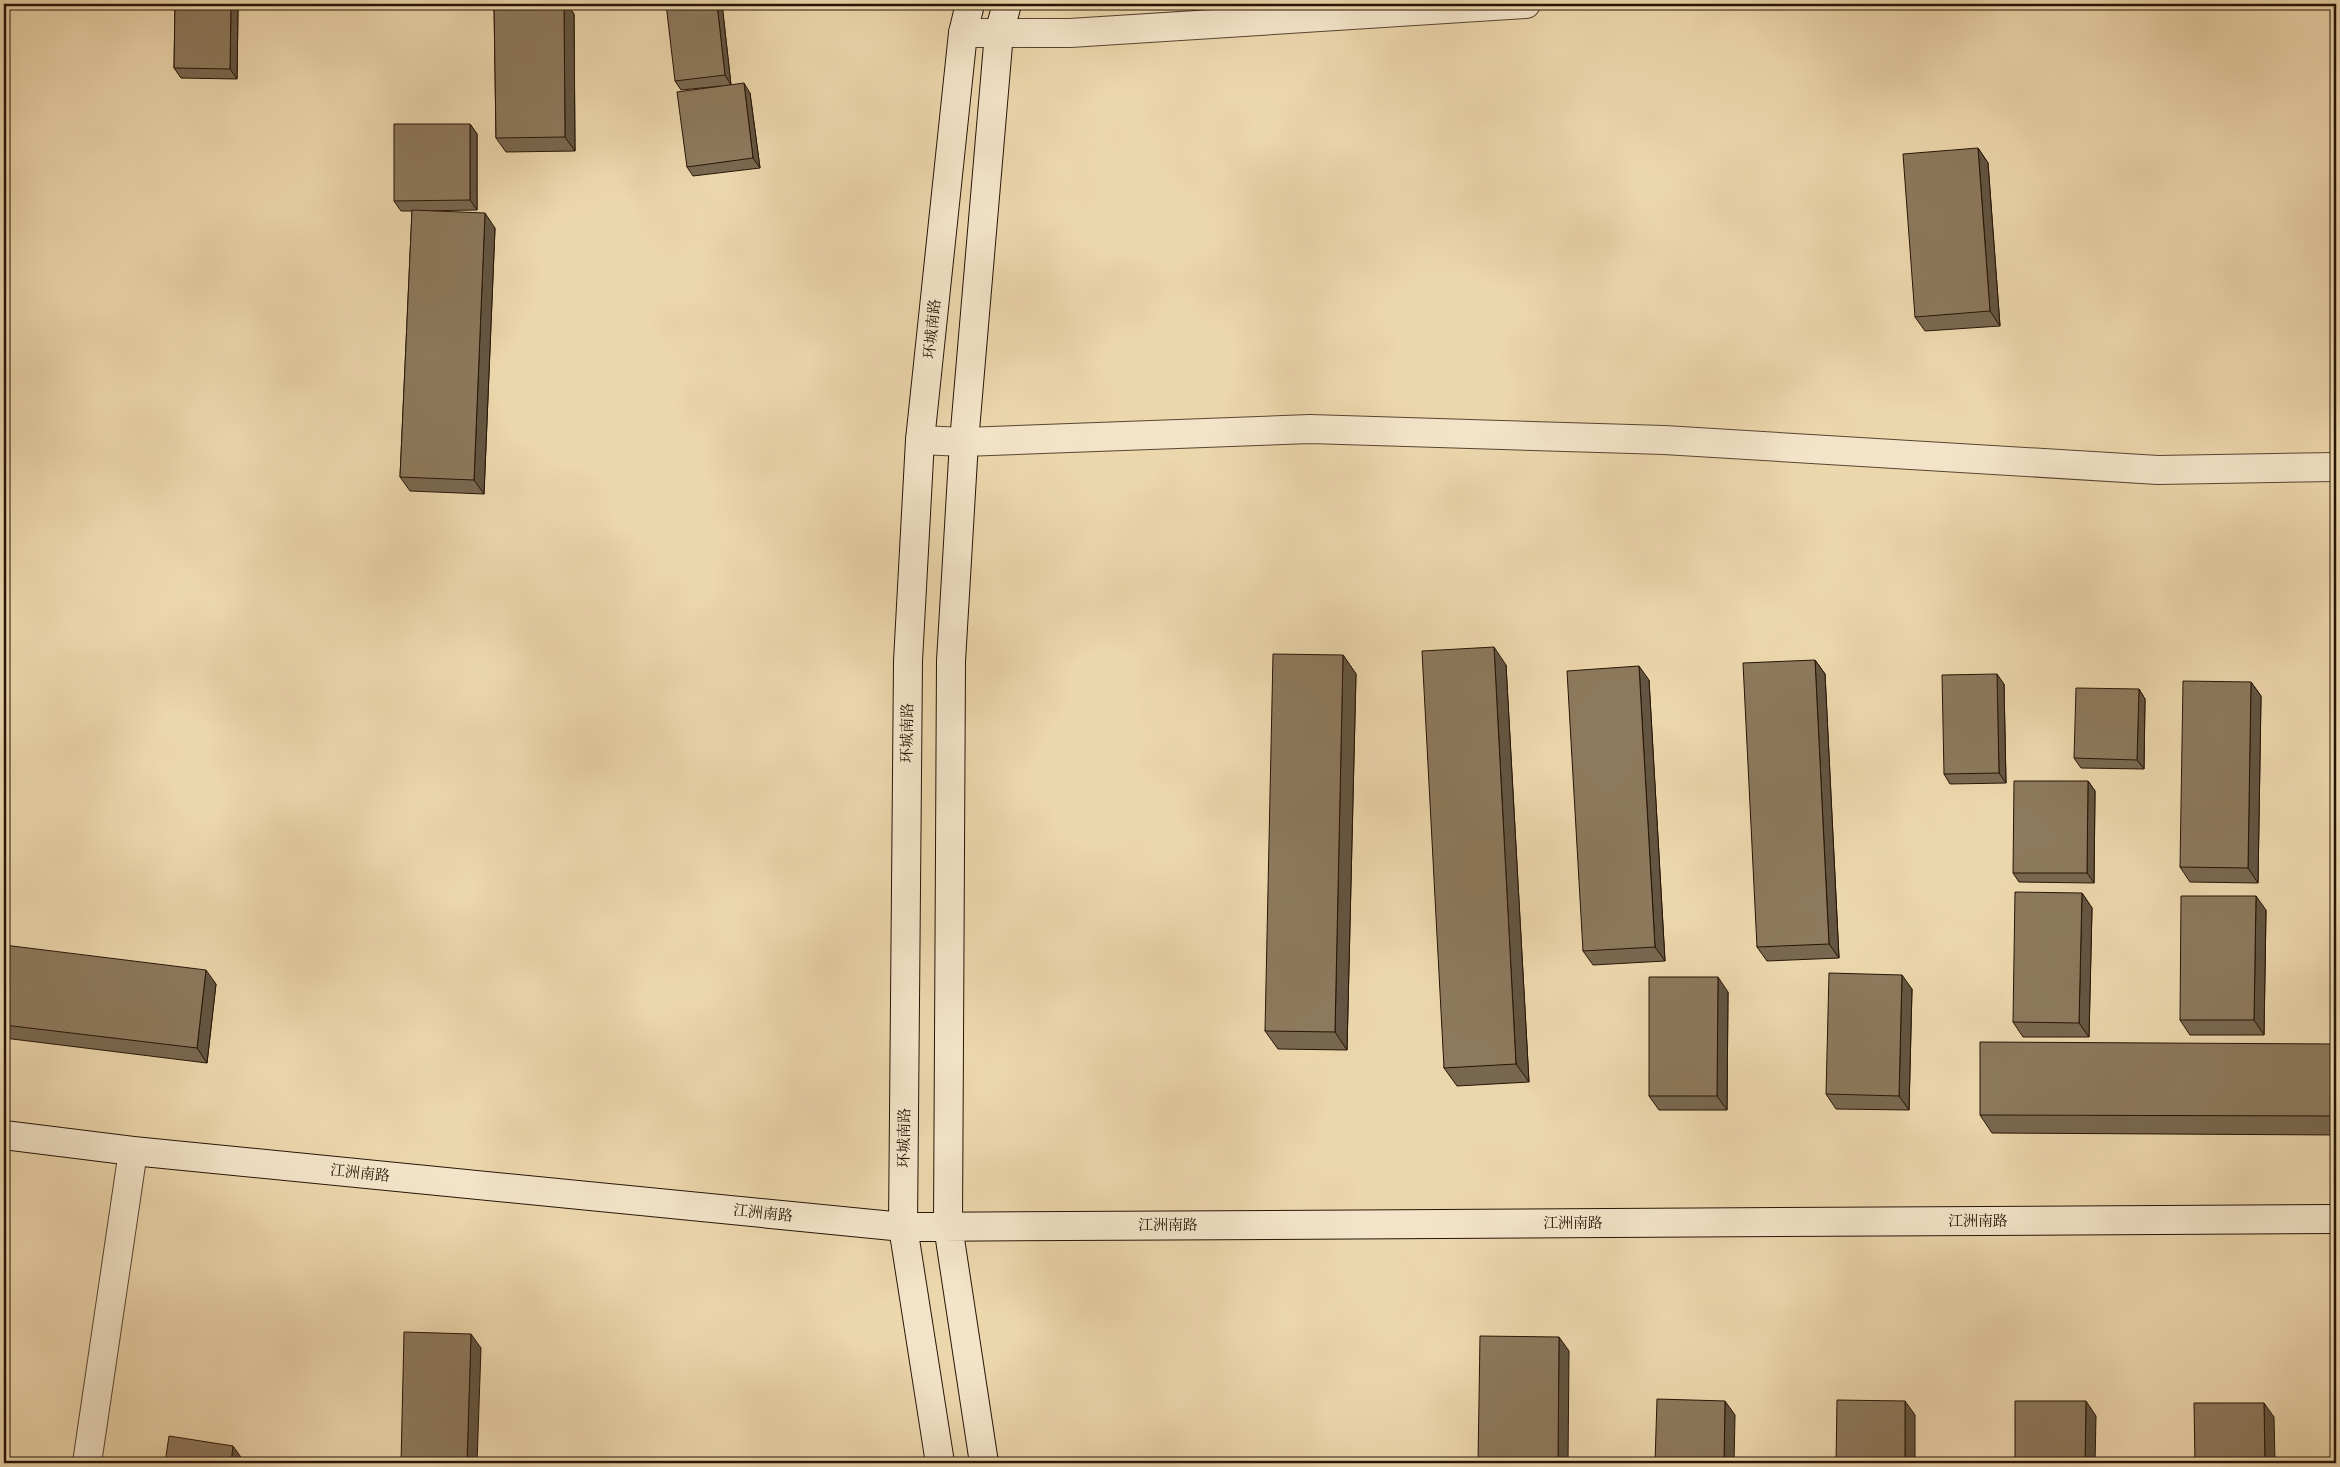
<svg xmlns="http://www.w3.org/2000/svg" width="2340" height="1467" viewBox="0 0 2340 1467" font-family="'IM FELL English','Noto Serif SC',serif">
  <rect width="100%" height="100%" fill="#ecd6ac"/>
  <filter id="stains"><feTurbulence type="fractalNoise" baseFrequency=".004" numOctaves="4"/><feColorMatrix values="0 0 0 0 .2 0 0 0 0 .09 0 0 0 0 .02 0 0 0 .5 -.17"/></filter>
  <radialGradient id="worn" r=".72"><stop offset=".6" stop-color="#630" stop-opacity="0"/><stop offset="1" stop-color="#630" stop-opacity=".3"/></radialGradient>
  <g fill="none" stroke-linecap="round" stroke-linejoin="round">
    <g stroke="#584530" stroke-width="30">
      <path id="minor" d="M963,33h107l456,-29
        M920,440l44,2 346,-13 354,11 494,30 178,-3
        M87,1463l46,-312"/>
    </g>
    <g stroke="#261507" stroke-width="30">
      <path id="secondary" d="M4,1135l129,16 770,76 1433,-8
        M940,1463l-37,-236 5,-566 12,-221 43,-407 7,-29
        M984,1463l-36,-237 3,-565 13,-219 35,-409 8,-29"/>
    </g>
    <use href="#minor" stroke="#f3e4c9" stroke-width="28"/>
    <use href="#secondary" stroke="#f3e4c9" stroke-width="28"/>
  </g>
  <path fill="#796850" stroke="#261507" d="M175,4h60l3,5 -1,70 -56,-1 -7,-10z
    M494,4h73l7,10 1,137 -69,1 -10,-14z
    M722,4l9,81 19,8 10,75 -67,8 -6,-9 34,-81 -40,4 -6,-9z
    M470,124l7,10v76l-64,1 82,17 -11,266 -74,-3 -10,-14 12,-266h-11l-7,-10z
    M1978,148l10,15 12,163 -75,5 -10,-14z
    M1343,655l13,19 -9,376 -69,-1 -13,-18z
    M1815,660l10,14 14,284 -72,3 -10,-14z
    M1506,665l23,417 -72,4 -13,-18z
    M1649,680l16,281 -72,4 -10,-14z
    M2251,682l10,14 -3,187 -68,-1 -10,-15z
    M2004,684l2,99 -56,1 -6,-10z
    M2139,689l6,10 -1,70 -63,-1 -7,-10z
    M2088,781l7,10 -1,92 -75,-1 -6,-9z
    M2082,893l10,15 -3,129h-66l-10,-15z
    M2266,910l-2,125h-74l-10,-15z
    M4,945l212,39 -9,79 -203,-25z
    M1912,989l-3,121 -73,-1 -10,-15z
    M1728,992l-1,118h-68l-10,-14z
    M2336,1044v91l-344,-2 -12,-18z"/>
  <path fill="#635541" stroke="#261507" d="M231,4h4l3,5 -1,70 -7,-10z
    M564,4h3l7,10 1,137 -10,-14z
    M717,4h5l9,81 -6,-10z
    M744,83l6,10 10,75 -7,-10z
    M470,124l7,10v76l-7,-10z
    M1978,148l10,15 12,163 -10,-15z
    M485,213l10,15 -11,266 -10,-14z
    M1494,647l12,18 23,417 -13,-18z
    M1343,655l13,19 -9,376 -12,-18z
    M1815,660l10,14 14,284 -10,-14z
    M1639,666l10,14 16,281 -10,-14z
    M1997,674l7,10 2,99 -7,-10z
    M2251,682l10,14 -3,187 -10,-15z
    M2139,689l6,10 -1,70 -7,-9z
    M2088,781l7,10 -1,92 -7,-10z
    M2082,893l10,15 -3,129 -10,-14z
    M2256,896l10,14 -2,125 -10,-15z
    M206,970l10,14 -9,79 -10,-15z
    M1902,975l10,14 -3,121 -10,-14z
    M1718,977l10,15 -1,118 -10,-14z
    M471,1334l10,14 -4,115h-10z
    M1559,1337l10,14 -1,112h-10z
    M1725,1401l10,14 -1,48h-10z
    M1905,1401l10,14v48h-10z
    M2086,1401l10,15 -1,47h-10z
    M2264,1403l10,14 1,46h-10z
    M233,1446l10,14v3h-12z"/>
  <path fill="#8d795d" stroke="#261507" d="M175,4h56l-1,65 -56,-1z
    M494,4h70l1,133 -69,1z
    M666,4h51l8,71 -50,6z
    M744,83l9,75 -66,9 -10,-75z
    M394,124h76v76l-76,1z
    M1978,148l12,163 -75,6 -12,-163z
    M412,210l73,3 -11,267 -74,-3z
    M1494,647l22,417 -72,4 -22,-417z
    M1273,654l70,1 -8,377 -70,-1z
    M1815,660l14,284 -72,3 -14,-284z
    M1639,666l16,281 -72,4 -16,-280z
    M1997,674l2,99 -55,1 -2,-99z
    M2183,681l68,1 -3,186 -68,-1z
    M2076,688l63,1 -2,71 -63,-2z
    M2014,781h74l-1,92h-74z
    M2015,892l67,1 -3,130 -66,-1z
    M2181,896h75l-2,124h-74z
    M4,945l202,25 -9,78 -193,-23z
    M1829,973l73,2 -3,121 -73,-2z
    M1649,977h69l-1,119h-68z
    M1980,1042l356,2v72l-356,-1z
    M404,1332l67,2 -4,129h-66z
    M1480,1336l79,1 -1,126h-80z
    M1657,1399l68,2 -1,62h-69z
    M1837,1400l68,1v62h-69z
    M2015,1401h71l-1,62h-70z
    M2194,1403h70l1,60h-70z
    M169,1436l64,10 -2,17h-66z"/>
  <g text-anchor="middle" stroke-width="4.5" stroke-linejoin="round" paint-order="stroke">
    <g font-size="15" fill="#261507" stroke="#f3e4c9">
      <text transform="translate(932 329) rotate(-84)" y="5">环城南路</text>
      <text transform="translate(907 733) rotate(-89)" y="5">环城南路</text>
      <text transform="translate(904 1138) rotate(-89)" y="5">环城南路</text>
      <text transform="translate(360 1173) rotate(6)" y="5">江洲南路</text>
      <text transform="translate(763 1213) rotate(6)" y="5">江洲南路</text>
      <text x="1978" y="1226">江洲南路</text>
      <text x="1573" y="1228">江洲南路</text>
      <text x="1168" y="1230">江洲南路</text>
    </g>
  </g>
  <rect width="2340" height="1467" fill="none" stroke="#ecd6ac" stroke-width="20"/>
  <rect x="5" y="5" width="2330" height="1457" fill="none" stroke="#261507" stroke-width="2.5"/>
  <rect x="10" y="10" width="2320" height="1447" fill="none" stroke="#261507"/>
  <rect width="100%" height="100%" filter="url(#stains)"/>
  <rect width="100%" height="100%" fill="url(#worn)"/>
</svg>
